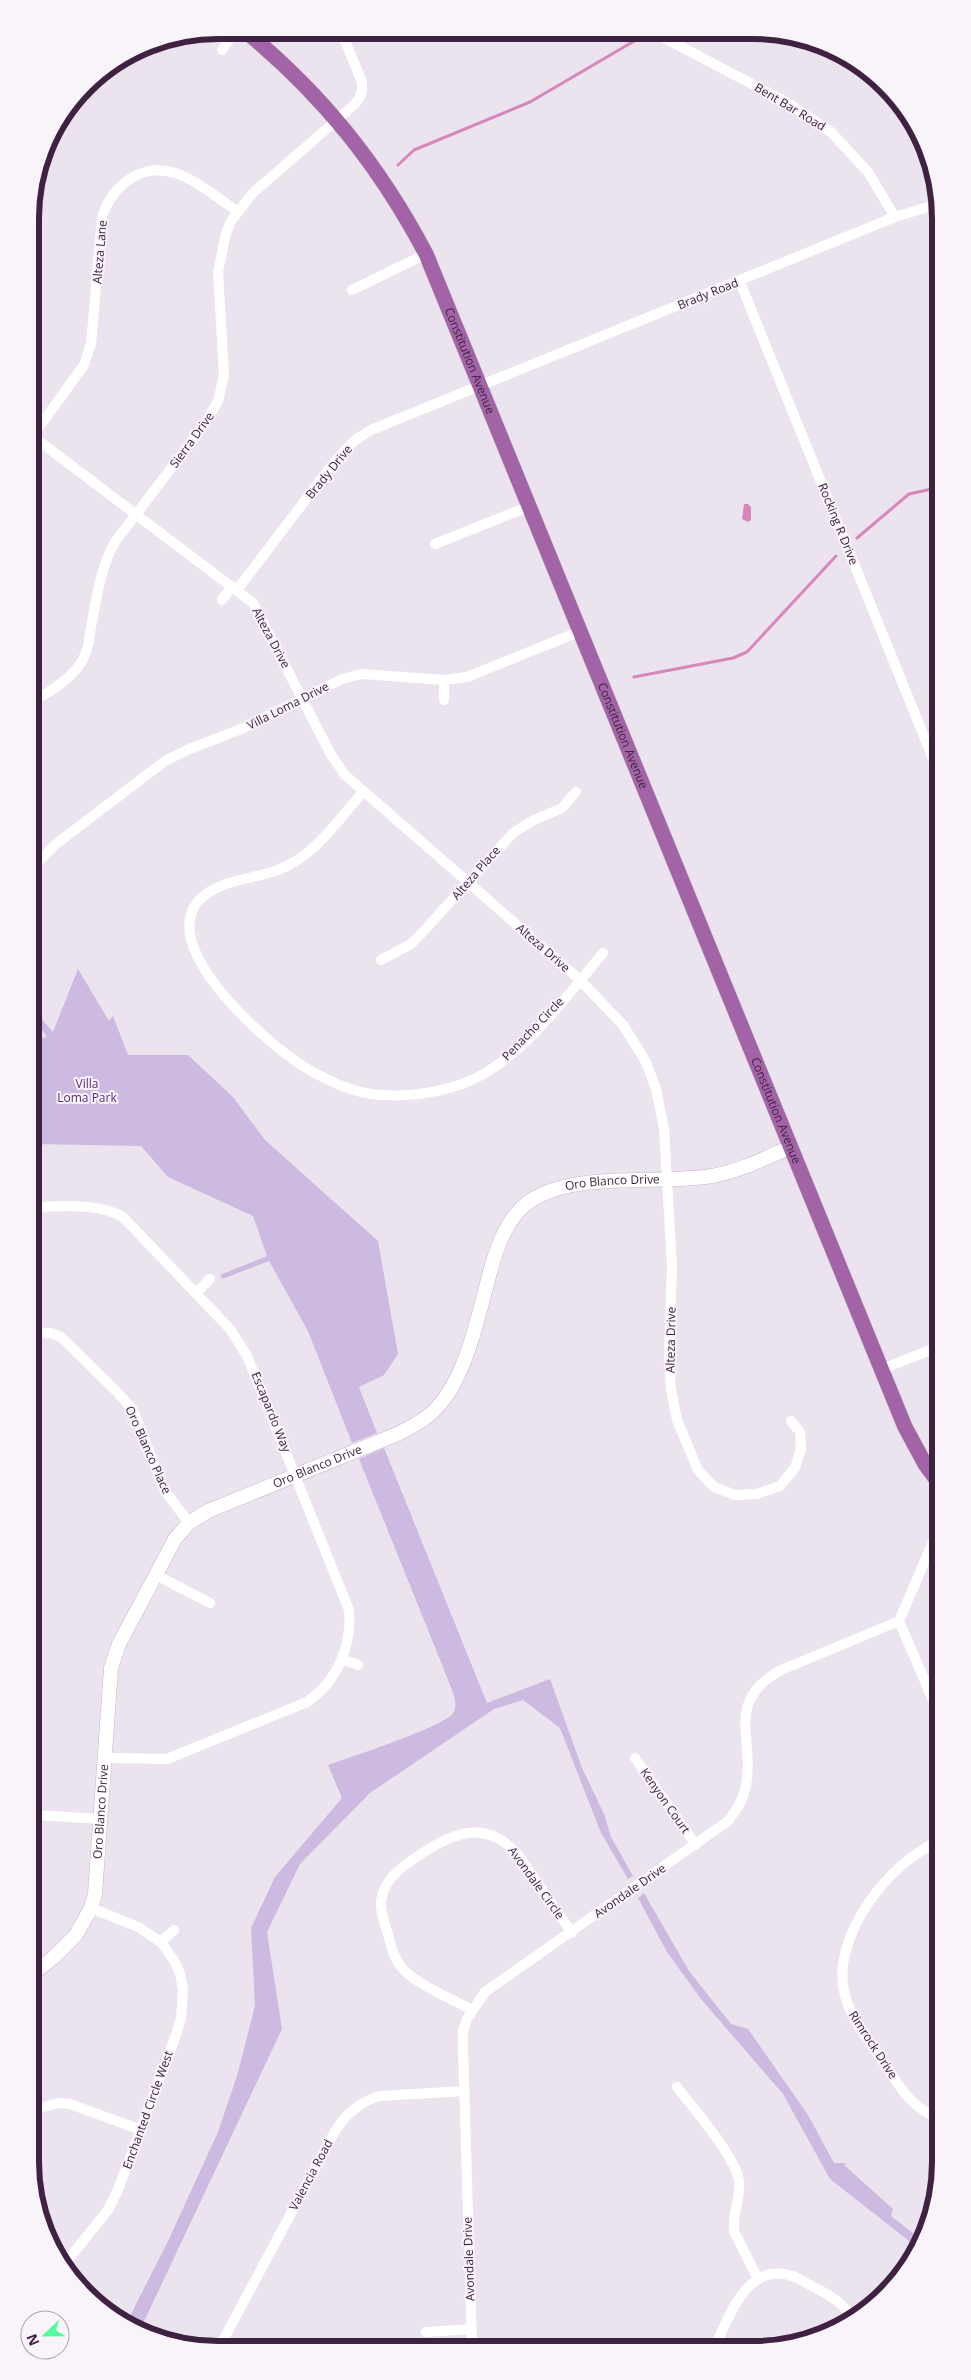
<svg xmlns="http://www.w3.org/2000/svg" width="971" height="2380" viewBox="0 0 971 2380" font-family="'Open Sans',sans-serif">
  <rect width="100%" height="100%" fill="#ebe3ee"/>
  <path fill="#ccbae1" d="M78,969l31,52 4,-5 15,39h60l45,42 32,43 113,101 20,113 -14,21 -25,12 18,46 -25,10 -44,-112 -39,-70 -47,18 -2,-4 47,-19 -14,-40 -85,-39 -27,-31 -108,-2v-104l14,-3 -14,-19v-9l20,23z
    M384,1448l103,255 63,-24 32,89 22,46 7,23 22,39 -5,3 -27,-46 -41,-105 -37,-28 -29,9 -124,84 -70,71 -33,68 15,97 -143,303 -13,-8 43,-85 49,-107 19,-56 18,-70 -4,-78 24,-51 67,-79 -14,-33c20,-7 118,-39 125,-52 7,-10 -3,-26 -6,-36l-88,-218z
    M644,1893l45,78 42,53 17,5 60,86 26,48h12l-2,2 49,44 -2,7 32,25 -5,7 -88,-69 -47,-85 -82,-95 -34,-47 -29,-54z"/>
  <path fill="#d787ba" d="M744,504h4l3,3v13l-3,2 -6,-3z"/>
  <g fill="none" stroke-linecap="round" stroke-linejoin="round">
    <path stroke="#d787ba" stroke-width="3" d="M398,165l16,-15 116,-48 106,-62
      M857,538l52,-44 27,-6
      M634,677l99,-19 14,-6 89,-96"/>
    <g stroke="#cab5cf" stroke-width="15">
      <g id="secondary">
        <path id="s1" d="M36,1971l18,-14 22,-22 15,-27 4,-14 16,-226 8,-24 56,-105 14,-16 19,-12 187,-76c17,-8 34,-17 46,-32 28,-34 39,-96 51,-138 7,-23 16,-47 35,-62 45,-33 130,-18 185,-27 28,-5 53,-18 79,-29"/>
      </g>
    </g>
    <g stroke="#c9c1ca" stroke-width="16">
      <g id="primary">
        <path id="s2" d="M244,30c78,64 135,135 182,224l479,1173 20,37 14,19"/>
      </g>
    </g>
    <path stroke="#fff" stroke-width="10" d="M655,33l133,70 43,29 37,40 27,45
      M222,50l14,-20
      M740,282l196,484
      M352,290l74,-36
      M31,435l222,168 77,150 15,22 235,205 43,45 23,37 10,27 8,40 8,137 -3,89 2,34 6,31 21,50 16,17 21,8 22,-1 23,-8 15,-18 6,-19 -1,-17 -9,-11
      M31,438l53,-73 7,-21 11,-127c10,-31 39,-55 73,-44 22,7 44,26 63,39
      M435,544l95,-38
      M237,590l98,-129 20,-21 16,-10 524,-213 40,-12
      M222,600l10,-14
      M444,680v20
      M32,702c18,-10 44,-26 52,-45 5,-9 5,-20 7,-30 6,-30 9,-59 24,-85l89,-117 14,-24 6,-26 -6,-103 8,-39 5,-12 22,-28 102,-89c6,-8 8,-12 7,-22l-21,-51
      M363,792c-25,28 -48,64 -85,78 -26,10 -68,10 -84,37 -27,49 71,134 107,158 15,9 32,18 49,24 34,11 78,7 112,-5 55,-19 103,-86 141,-131
      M32,871l7,-10 17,-17 109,-83 22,-11 54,-21 101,-50 20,-5 82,6 23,-3 114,-46
      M381,960l30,-16 9,-9 93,-102 19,-12 30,-13 14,-16
      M33,1207c31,0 63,-5 90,10l107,112 17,27 102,254c3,36 -12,72 -42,92l-140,57 -61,-1
      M196,1293l14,-14
      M34,1333h17l10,4 57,56 15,17 32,81 24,32
      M882,1369l56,-22
      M34,1517h2
      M156,1575l54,28
      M899,1621l40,93
      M342,1659l16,6
      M635,1758l61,87
      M35,1815l67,4
      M940,1841c-50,20 -108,94 -96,150 5,27 26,51 41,73 14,22 28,47 55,54
      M161,1942l13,-12
      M472,2010c-18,-10 -56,-26 -69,-41 -9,-10 -12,-22 -15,-35 -3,-10 -8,-22 -7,-33 3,-21 18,-32 34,-43 36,-25 71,-41 104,-2l53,77
      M677,2087c16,21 59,70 62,94 2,17 -7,33 -5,50l24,48
      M36,2109l22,-6 12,1 71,26
      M63,2266l45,-56 10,-20 58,-155 5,-17 2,-29 -3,-15 -5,-12 -14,-20 -23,-15 -47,-19
      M426,2332l45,-3
      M716,2344c15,-31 33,-85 79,-67 7,3 14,8 21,11 16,9 29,15 36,33
      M472,2345l-9,-297v-17l4,-12 18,-27 243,-171c8,-10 14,-19 17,-31 12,-48 -23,-88 36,-120l118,-49 40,-93
      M220,2346l114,-213c11,-19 25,-31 46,-37l85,-5"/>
    <use href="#secondary" stroke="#fff" stroke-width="14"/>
    <use href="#primary" stroke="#a364a7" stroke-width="15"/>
  </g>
  <g text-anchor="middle" stroke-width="4" stroke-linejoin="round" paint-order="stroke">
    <g font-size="12" fill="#3f2141" stroke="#f8f4fa">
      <text transform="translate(790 107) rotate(31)" y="4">Bent Bar Road</text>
      <text transform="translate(100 252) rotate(-85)" y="4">Alteza Lane</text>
      <text transform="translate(708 294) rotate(-22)" y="4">Brady Road</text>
      <text dy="4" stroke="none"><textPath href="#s2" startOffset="406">Constitution Avenue</textPath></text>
      <text transform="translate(192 440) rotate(-54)" y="4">Sierra Drive</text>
      <text transform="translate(329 472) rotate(-51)" y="4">Brady Drive</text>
      <text transform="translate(838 524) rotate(68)" y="4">Rocking R Drive</text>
      <text transform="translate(271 638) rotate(62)" y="4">Alteza Drive</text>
      <text transform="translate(288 706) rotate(-27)" y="4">Villa Loma Drive</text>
      <text dy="4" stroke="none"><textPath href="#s2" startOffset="811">Constitution Avenue</textPath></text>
      <text transform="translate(476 873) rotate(-49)" y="4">Alteza Place</text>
      <text transform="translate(543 948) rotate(41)" y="4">Alteza Drive</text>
      <text transform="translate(533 1029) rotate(-46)" y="4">Penacho Circle</text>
      <text dy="4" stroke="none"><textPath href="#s2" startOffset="1216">Constitution Avenue</textPath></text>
      <text dy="4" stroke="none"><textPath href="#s1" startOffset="1082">Oro Blanco Drive</textPath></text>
      <text transform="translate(671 1340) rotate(-89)" y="4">Alteza Drive</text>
      <text transform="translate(271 1412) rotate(68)" y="4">Escapardo Way</text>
      <text transform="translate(148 1450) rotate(66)" y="4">Oro Blanco Place</text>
      <text dy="4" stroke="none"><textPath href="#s1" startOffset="632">Oro Blanco Drive</textPath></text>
      <text transform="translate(665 1801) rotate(55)" y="4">Kenyon Court</text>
      <text dy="4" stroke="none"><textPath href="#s1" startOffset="182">Oro Blanco Drive</textPath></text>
      <text transform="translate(536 1883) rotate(54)" y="4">Avondale Circle</text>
      <text transform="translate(630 1891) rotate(-35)" y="4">Avondale Drive</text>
      <text transform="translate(873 2045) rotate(57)" y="4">Rimrock Drive</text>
      <text transform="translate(148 2110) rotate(-70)" y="4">Enchanted Circle West</text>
      <text transform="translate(311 2175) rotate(-62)" y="4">Valencia Road</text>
      <text transform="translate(469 2259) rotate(-92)" y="4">Avondale Drive</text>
    </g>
    <g font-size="12" fill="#59287b" stroke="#f8f4fa">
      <text x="87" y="1088">Villa<tspan x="87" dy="14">Loma Park</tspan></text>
    </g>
  </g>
  <path d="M0 0H971V2380H0ZM218 39H753A179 179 0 0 1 932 218V2162A179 179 0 0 1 753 2341H218A179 179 0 0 1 39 2162V218A179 179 0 0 1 218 39Z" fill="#f8f4fa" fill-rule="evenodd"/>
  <path fill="none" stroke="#3f2141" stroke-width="6" d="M218 39H753A179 179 0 0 1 932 218V2162A179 179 0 0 1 753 2341H218A179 179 0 0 1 39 2162V218A179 179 0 0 1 218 39Z"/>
  <g transform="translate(45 2335) rotate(248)"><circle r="24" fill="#f8f4fa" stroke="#aea0b0"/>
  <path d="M0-4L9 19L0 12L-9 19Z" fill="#53fc9f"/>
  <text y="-8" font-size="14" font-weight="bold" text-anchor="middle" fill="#3f2141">N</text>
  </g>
</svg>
